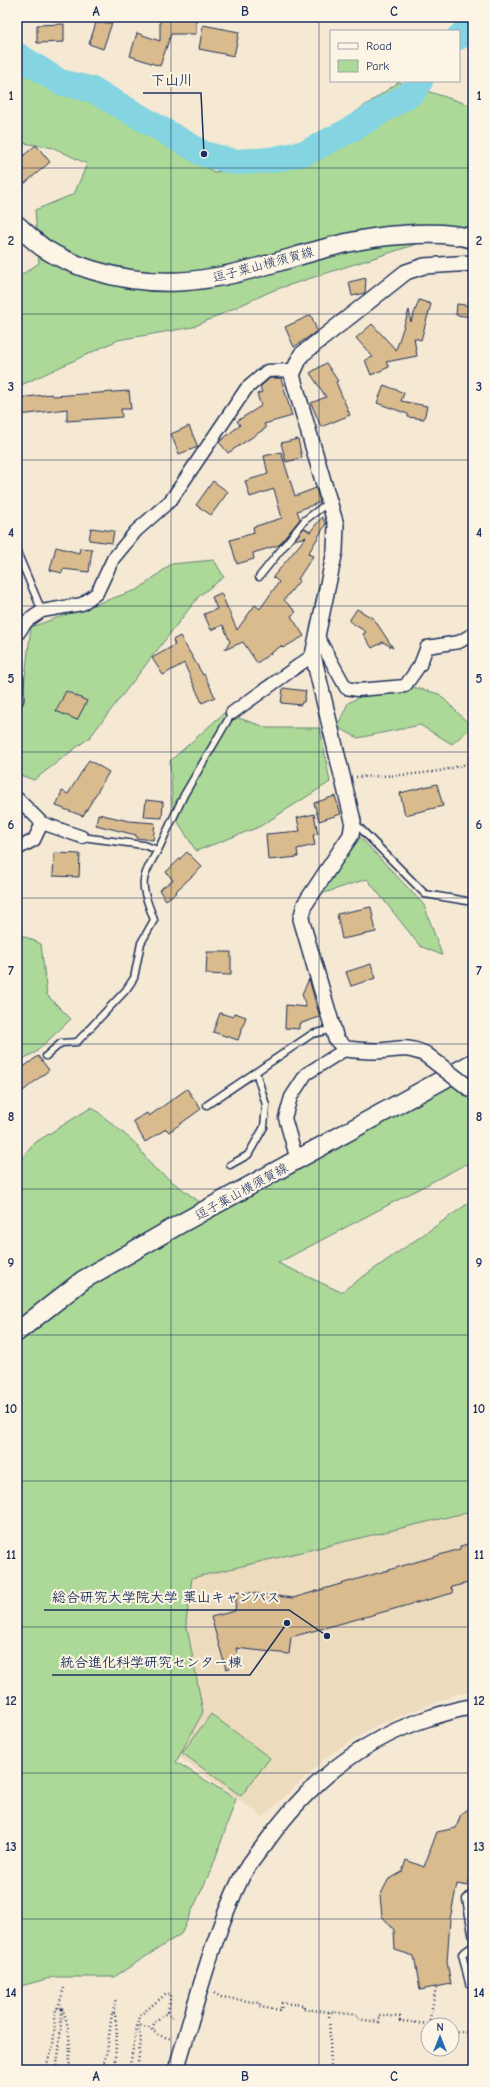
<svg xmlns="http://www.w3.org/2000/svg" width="490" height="2087" viewBox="0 0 490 2087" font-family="'Comic Neue','Klee One',sans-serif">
  <rect width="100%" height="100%" fill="#f5e9d3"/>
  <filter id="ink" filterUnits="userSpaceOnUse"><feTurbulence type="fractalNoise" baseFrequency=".025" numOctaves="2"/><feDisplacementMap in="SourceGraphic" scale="8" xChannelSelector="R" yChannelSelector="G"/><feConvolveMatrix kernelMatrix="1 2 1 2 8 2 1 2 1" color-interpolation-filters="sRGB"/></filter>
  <g filter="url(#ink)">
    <path fill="#eddbbe" d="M473,1502v190l-15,2 -81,31 -49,31 -65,61 -91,-65 -3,-172z"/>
    <path fill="#acd997" stroke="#64847a" d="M17,67l96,42 101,63 62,-5 123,-85 74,24v120l-199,64 -81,37 -75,13 -101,47v-109l22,-15 -4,-53 39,-16 13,-30 -33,-16 -37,-6z
      M214,560l10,17 -25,19 -109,141 -56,43 -17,-6v-80l6,-1 8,-66 108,-38 32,-25z
      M391,681l48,13 33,33 -20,17 -32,-19 -62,13 -21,-11 11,-24z
      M224,713l44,15h52l10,54 -71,45 -63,24 -23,-37 -3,-53z
      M359,836l65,69 18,50 -22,-9 -53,-67 -46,15z
      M17,933l24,11 6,51 24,24 -35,33 -19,10z
      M473,1071v100l-7,-7 -188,99 63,29 132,-92v311l-281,67 -6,44 17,90 -27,50 60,37 -24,69 -31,66 -67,43h-60l-37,10v-824l19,-21 56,-35 42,35 20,26 51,38z
      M211,1714l59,44 -29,38 -59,-43z"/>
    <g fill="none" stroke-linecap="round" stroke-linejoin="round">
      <path stroke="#84d4e1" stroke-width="26" d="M459,37l14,-12
        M17,55l43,27 33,8 111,64 31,8 35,-2 35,-7 45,-23 63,-38 7,-11"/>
    </g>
    <path fill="#d9bb8d" stroke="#1b2f5e" d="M160,17h36v17h-25l-11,32 -30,-10 7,-23 23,8z
      M96,23h16l-9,26 -14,-5z
      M64,24v18l-27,1v-18z
      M203,25l36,7 -5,24 -35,-7z
      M36,145l14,17 -33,28v-29z
      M366,278l-1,15 -13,3 -3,-14z
      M419,300l12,4 -10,36 -7,-2 3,18 -31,6 3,5 -18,8 -6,-15 8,-3 -17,-19 16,-14 24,26 13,-40 2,12z
      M457,304l16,2v11l-17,-2z
      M311,315l6,16 -23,16 -9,-20z
      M326,363l12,18 -2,1 14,33 -29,12 -10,-24 15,-6 -16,-24z
      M270,378h11l11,38 -28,8 2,4 -38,25 -9,-11 21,-17 -3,-4 24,-15 -4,-12 5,-2 -2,-5z
      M384,385l20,8 -3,8 26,5 -3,13 -16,-2v-3l-31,-11z
      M129,391l2,18h-10l1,8 -55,4v-12l-47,6 -2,-17 34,-4 1,2z
      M189,426l9,21 -19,7 -8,-20z
      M298,439l4,19 -16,4 -5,-19z
      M281,452l14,44 21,-8 4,14 -23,9 3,8 -21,26 -26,8 1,6 -17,5 -7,-24 24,-7 -1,-6 29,-9 -8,-29 -24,8 -5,-16 23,-7 -4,-18z
      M213,481l15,11 -17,23 -15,-10z
      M322,517l4,7 -18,30 5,2 -15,23 2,1 -16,20 12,12 -5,4 13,20 -21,12 -2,-2 -24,17 -14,-21 -19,8 6,-8 -7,-17 -12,5 -7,-16 13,-5 -5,-12 9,-4 16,37 18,-25 5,4 19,-27 -6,-5 33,-40 -12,3 10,-12 6,4z
      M91,528l23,3 -2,12 -23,-3z
      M56,547l23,6 1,-5 12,1 -3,23 -26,-3 -1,4 -12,-3z
      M357,609l17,10 19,29 -10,-6 -11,6 -9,-14 3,-2 -17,-11z
      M180,636l23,39 1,-1 11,23 -13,6 -18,-40 -21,12 -11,-17 23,-13 -2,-5z
      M283,688l23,3 -2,11h-2l-1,3 -20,-2z
      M66,691l21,10 -10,19 -21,-9z
      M89,760l20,12 -26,44 -27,-10 6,-15 6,3z
      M437,784l6,22 -38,9 -5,-22z
      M335,796l6,18 -22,7 -5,-18z
      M146,800l17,2 -1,16 -18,-1z
      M98,814l31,7 26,2 -2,17 -17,-2v-3l-40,-10z
      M314,814l4,20 -5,1 2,10 -18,4 1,8 -30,3 -2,-26 34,-3 -3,-13z
      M187,852l15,15 -26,24 1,1 -11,8 -7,-10 14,-10 -7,-8z
      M54,853l26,1 -1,23 -26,-1z
      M371,907l5,25 -34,7 -5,-25z
      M207,952h24v23l-25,-1z
      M371,964l5,14 -25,8 -5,-14z
      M309,979l11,38 -21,7v5l-14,-1 1,-23 20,2 -4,-13z
      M220,1013l13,4 2,-4 11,4 -8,23 -25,-8z
      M38,1056l11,14 -26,21 -6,-7v-12z
      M187,1089l14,20 -32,23 -3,-3 -21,13 -12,-21 14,-8 2,3z
      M473,1543v39l-22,5 2,6 -162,44 -2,17 -53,-6 4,17 -14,4 -15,-52 24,-6 2,-20 56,7 167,-49v-3z
      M473,1806v57l-5,23 -11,-2 -7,35 -3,43 4,22 -31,6 -6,-34 -19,-6 -1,-20 -12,-14 -2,-20 8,-16 14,-8 4,-12 18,7 13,-35 19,-4 5,-14z"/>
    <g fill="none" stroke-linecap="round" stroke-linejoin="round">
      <g stroke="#1b2f5e" stroke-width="9">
        <path id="service" d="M17,552l25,59
          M259,577l46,-57 24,-18
          M354,822l71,72 48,8
          M82,837l61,8 15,5 26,-55 48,-82
          M46,1056l15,-13 16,-1 49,-52 8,-12 7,-35 13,-23c-13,-36 -16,-37 4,-70
          M207,1105l105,-71 22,-5
          M230,1165l18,-10 16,-28 2,-22 -10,-33
          M473,1892l-7,7 7,39
          M473,1946l-11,8 7,29 4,1"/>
      </g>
      <g stroke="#1b2f5e" stroke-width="15">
        <path id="minor" d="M17,635l10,-14 15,-10 40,-7 15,-11 16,-34 23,-28 35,-31 75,-111 21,-18 27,-1
          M317,635l29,53 12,2 47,-4 15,-21 7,-18 32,-5 14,-8
          M17,678v22
          M232,713l81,-58
          M17,798l25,25 40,14
          M17,849l17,-9 8,-17
          M297,1160l-12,-42 6,-21 15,-23 40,-25"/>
      </g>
      <g stroke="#1b2f5e" stroke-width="18">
        <path id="tertiary" d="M425,1054c-23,-10 -28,-3 -50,-3 -10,0 -20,-1 -29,-2l-10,-10 -35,-120 4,-15 46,-69 2,-14 -40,-166 22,-104 1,-26 -44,-150 9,-20 105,-83 18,-6 49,-3
          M176,2070c20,-65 36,-133 66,-194 6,-11 15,-22 23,-32 42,-60 96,-105 167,-127 14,-4 27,-9 41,-10"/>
      </g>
      <g stroke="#1b2f5e" stroke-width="21">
        <path id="secondary" d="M17,225c9,8 18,17 28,24 14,9 31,16 47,21 58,18 106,14 164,-2 49,-13 93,-30 145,-33 23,-2 49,-3 72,4
          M17,1332l66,-52 97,-56 293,-161"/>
      </g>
      <path stroke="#1b2f5e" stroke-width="2.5" stroke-dasharray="1 3" stroke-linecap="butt" d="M356,777c37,-2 83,-1 117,-16
        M214,1993l7,4 39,6 -1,4 22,3 1,-7 22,2 -1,4 55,6 -1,4 22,3v-7l21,2v4l39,4
        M58,2008l6,-20
        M62,2008c8,18 9,43 7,62
        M329,2012l2,58
        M113,2013l3,-15
        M429,2024l7,-37
        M452,2027l1,4 20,2
        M153,2029l1,-7 14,-10 3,6 5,1
        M45,2070l8,-24 3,-38h6
        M56,2070l3,-20 3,-41
        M86,2070v-2
        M102,2070l5,-18 5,-39h3l2,21 -3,36
        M129,2070l10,-54 27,-22h5l-3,18
        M137,2070l4,-30 -3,-15 11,2 9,8 14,4"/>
      <use href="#service" stroke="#fcf5e5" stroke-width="6"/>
      <use href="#minor" stroke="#fcf5e5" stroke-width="12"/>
      <use href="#tertiary" stroke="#fcf5e5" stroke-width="15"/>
      <use href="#secondary" stroke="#fcf5e5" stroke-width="18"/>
      <g stroke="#1b2f5e" stroke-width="18" stroke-linecap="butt">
        <path id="tertiary-bridge" d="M425,1054l48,37"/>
      </g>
      <use href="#tertiary-bridge" stroke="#fcf5e5" stroke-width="15"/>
    </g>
  </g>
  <path fill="none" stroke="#1b2f5e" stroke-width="1" stroke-opacity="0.55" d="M171,17v2053M319,17v2053M17,168h456M17,314h456M17,460h456M17,606h456M17,752h456M17,898h456M17,1044h456M17,1189h456M17,1335h456M17,1481h456M17,1627h456M17,1773h456M17,1919h456"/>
  <g text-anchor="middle" stroke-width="4" stroke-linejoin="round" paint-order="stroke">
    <g font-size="13" fill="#1b2f5e" stroke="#fcf5e5">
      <text transform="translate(263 264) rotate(-15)" y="5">逗子葉山横須賀線</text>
      <text transform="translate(241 1191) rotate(-29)" y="5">逗子葉山横須賀線</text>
    </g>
  </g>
  <path fill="none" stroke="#1b2f5e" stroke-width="1.5" d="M204 154L201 93H143M327 1636L289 1610H44M287 1623L250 1675H52"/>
  <g fill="#1b2f5e" stroke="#fcf5e5" stroke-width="1.5">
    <circle cx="204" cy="154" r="4"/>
    <circle cx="327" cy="1636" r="4"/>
    <circle cx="287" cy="1623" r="4"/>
  </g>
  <g font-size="14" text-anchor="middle" font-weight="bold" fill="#1b2f5e" stroke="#fcf5e5" stroke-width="4" stroke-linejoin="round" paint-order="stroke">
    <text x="172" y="85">下山川</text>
    <text x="166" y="1602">総合研究大学院大学 葉山キャンパス</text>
    <text x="151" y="1667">統合進化科学研究センター棟</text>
  </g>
  <rect width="490" height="2087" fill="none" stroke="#fcf5e5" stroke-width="44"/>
  <rect x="330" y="30" width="130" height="52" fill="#fcf5e5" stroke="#a2a6af"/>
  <rect x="338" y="43" width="20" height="6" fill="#fcf5e5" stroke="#a2a6af"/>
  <text x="366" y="50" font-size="12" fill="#1b2f5e">Road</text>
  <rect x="338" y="60" width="20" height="12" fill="#acd997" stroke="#a2a6af"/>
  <text x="366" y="70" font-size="12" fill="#1b2f5e">Park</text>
  <g transform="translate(440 2037)"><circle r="19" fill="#fcf5e5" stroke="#a2a6af"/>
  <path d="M0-3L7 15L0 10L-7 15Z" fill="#1f6fb2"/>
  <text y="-6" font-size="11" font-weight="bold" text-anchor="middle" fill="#1b2f5e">N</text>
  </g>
  <rect x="22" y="22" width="446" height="2043" fill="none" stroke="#1b2f5e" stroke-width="1.5"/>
  <g font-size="13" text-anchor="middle" font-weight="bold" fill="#1b2f5e">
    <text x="96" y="16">A</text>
    <text x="245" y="16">B</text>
    <text x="394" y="16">C</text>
    <text x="11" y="100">1</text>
    <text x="479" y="100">1</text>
    <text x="11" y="245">2</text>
    <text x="479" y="245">2</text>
    <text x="11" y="391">3</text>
    <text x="479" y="391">3</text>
    <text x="11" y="537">4</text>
    <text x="479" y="537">4</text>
    <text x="11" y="683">5</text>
    <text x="479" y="683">5</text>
    <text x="11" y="829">6</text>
    <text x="479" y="829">6</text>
    <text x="11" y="975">7</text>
    <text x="479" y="975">7</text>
    <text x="11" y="1121">8</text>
    <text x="479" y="1121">8</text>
    <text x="11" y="1267">9</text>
    <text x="479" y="1267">9</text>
    <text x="11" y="1413">10</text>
    <text x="479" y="1413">10</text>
    <text x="11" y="1559">11</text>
    <text x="479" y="1559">11</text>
    <text x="11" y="1705">12</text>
    <text x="479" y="1705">12</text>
    <text x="11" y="1851">13</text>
    <text x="479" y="1851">13</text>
    <text x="11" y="1997">14</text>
    <text x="479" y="1997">14</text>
    <text x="96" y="2081">A</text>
    <text x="245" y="2081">B</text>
    <text x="394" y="2081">C</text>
  </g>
</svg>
